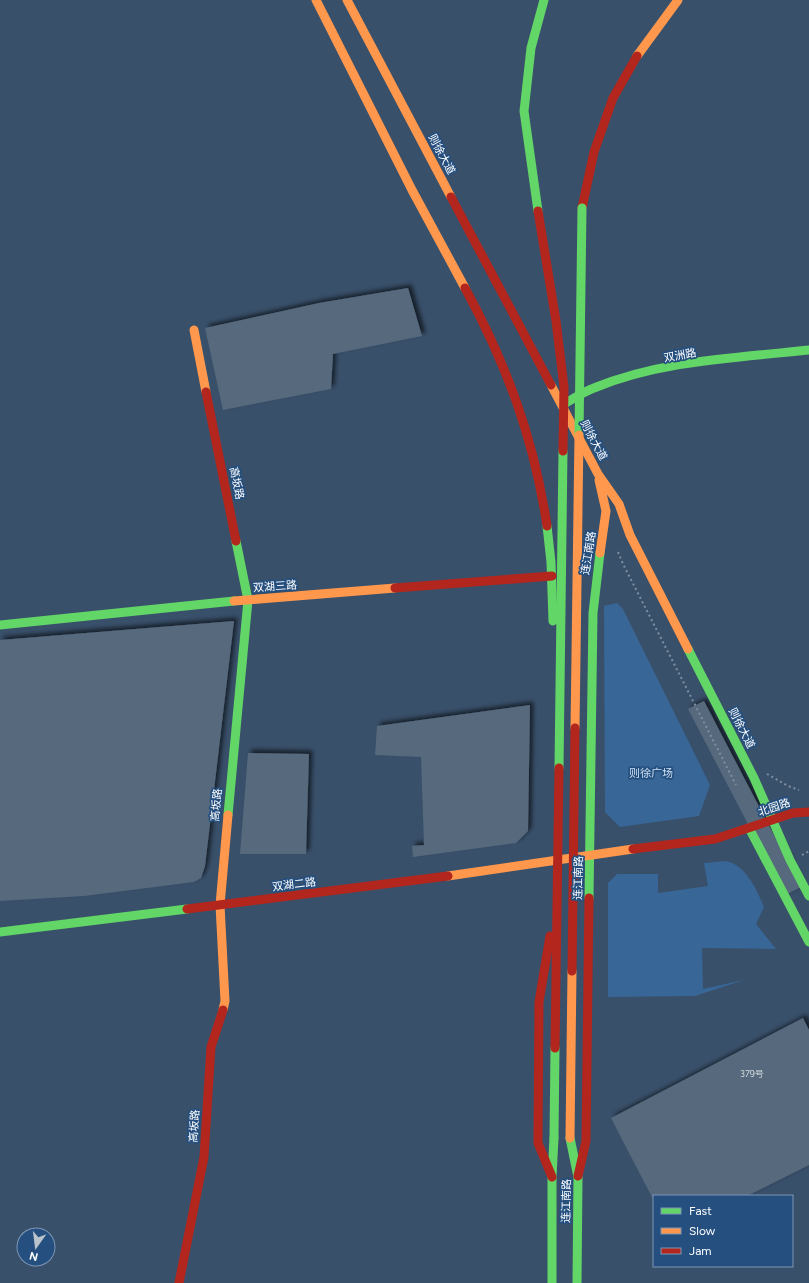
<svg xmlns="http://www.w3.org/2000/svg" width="809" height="1283" viewBox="0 0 809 1283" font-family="Figtree,'Noto Sans SC',sans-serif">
  <defs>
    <filter id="shadow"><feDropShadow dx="3.5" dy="-3.5" stdDeviation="2" flood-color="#0009"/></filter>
  </defs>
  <rect width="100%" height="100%" fill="#39506a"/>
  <path fill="#386696" d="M617,603l6,6 87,176 -11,31 -79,11 -15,-15 -1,-206z
    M726,861c20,4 31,29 38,46l-8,17 20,25 -74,-1 1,41 41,-9 -49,16 -87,1v-114l9,-9h41v19l50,-7 -4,-23z"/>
  <path fill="#56697d" filter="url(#shadow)" d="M408,288l14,48 -89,18 -2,35 -108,21 -18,-82 114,-25z
    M234,621l-29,245 -4,12 -7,4 -110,14 -84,5v-261z
    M704,701l97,186 -16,8 -97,-186z
    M530,705l-2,126 -12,12 -103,14 -1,-11 12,-1 -3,-88 -46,-2 2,-29z
    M248,753l61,1 -3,100h-66z
    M803,1018l6,12v135l-62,31h-93v5l-43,-83z"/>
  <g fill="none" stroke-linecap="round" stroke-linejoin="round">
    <path stroke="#7f8fa0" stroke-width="2" stroke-dasharray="2 3" stroke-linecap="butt" d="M618,552l5,12 113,221
      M767,774l21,12 11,4
      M802,855l7,-4"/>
    <path stroke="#63d668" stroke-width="9" d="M562,405c11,-6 21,-13 32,-17 68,-28 143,-30 215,-38
      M547,526l4,36 2,59
      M0,625l234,-24
      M688,649l66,129 36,82 19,36
      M228,815l20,-215 -12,-59
      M749,828l60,114
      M589,898l4,-285 7,-60
      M0,932l187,-23
      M570,1138l8,39 -1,106
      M552,1283v-106l2,-39"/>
    <path stroke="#ff974d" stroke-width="9" d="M316,0l96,190 53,98
      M347,0l104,197
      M637,56l41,-56
      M194,330l12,62
      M551,385l47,89 21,30 11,31 58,114
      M599,480l7,31 -6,42
      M234,601l161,-13
      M448,876l185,-27
      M223,1010l2,-9 -5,-96 8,-90"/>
    <path stroke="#b3261e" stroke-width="9" d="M451,197l100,188
      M582,208l12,-56 19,-54 24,-42
      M465,288c42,77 69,151 82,238
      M206,392l30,149
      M395,588l157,-12
      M633,849l82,-10 78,-26 16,-1
      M187,909l261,-33
      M550,936l-11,66 -1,141 14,34
      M578,1176l8,-35 3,-243
      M179,1283l25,-126 7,-110 12,-37"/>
    <path stroke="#63d668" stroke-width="9" d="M538,211l-14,-100 7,-63 13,-48
      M579,435l3,-227
      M559,768l4,-317
      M554,1138l1,-90"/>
    <path stroke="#ff974d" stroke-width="9" d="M575,728l4,-293
      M570,1138l2,-167"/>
    <path stroke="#b3261e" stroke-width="9" d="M538,211l18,110 8,66 -1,64
      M572,971l3,-243
      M555,1048l4,-280"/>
  </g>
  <g text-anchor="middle" stroke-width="3.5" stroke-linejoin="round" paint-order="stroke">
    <g font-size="9" fill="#d5dade">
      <text x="752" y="1077">379号</text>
    </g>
    <g font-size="11" fill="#fff" stroke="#244f7f">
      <text transform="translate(442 154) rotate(62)" y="4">则徐大道</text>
      <text transform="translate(680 355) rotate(-10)" y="4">双洲路</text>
      <text transform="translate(594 440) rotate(62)" y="4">则徐大道</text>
      <text transform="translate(237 483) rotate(78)" y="4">高坂路</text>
      <text transform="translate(588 553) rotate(-81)" y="4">连江南路</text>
      <text transform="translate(275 586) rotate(-4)" y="4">双湖三路</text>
      <text transform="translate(742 728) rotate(63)" y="4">则徐大道</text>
      <text transform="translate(216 805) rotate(-85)" y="4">高坂路</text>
      <text transform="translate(774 807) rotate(-18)" y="4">北园路</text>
      <text transform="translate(578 878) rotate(-89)" y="4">连江南路</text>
      <text transform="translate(294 884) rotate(-7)" y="4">双湖二路</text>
      <text transform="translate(194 1126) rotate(-86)" y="4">高坂路</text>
      <text transform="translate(566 1201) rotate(-89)" y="4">连江南路</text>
    </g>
    <g font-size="11" fill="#cde1f5" stroke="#244f7f">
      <text x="651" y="777">则徐广场</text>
    </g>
  </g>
  <rect x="653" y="1195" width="140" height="72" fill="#244f7f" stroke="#7c95b2"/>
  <rect x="661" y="1208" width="20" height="6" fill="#63d668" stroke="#7c95b2"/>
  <text x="689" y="1215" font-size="12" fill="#ffffff">Fast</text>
  <rect x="661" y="1228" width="20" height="6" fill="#ff974d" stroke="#7c95b2"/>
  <text x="689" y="1235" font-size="12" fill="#ffffff">Slow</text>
  <rect x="661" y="1248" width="20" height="6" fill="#b3261e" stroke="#7c95b2"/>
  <text x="689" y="1255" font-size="12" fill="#ffffff">Jam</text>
  <g transform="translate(36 1247) rotate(194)"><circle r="19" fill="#244f7f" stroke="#7c95b2"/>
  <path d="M0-3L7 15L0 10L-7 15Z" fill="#bac2cb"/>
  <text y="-6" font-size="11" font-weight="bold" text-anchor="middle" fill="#ffffff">N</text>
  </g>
</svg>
